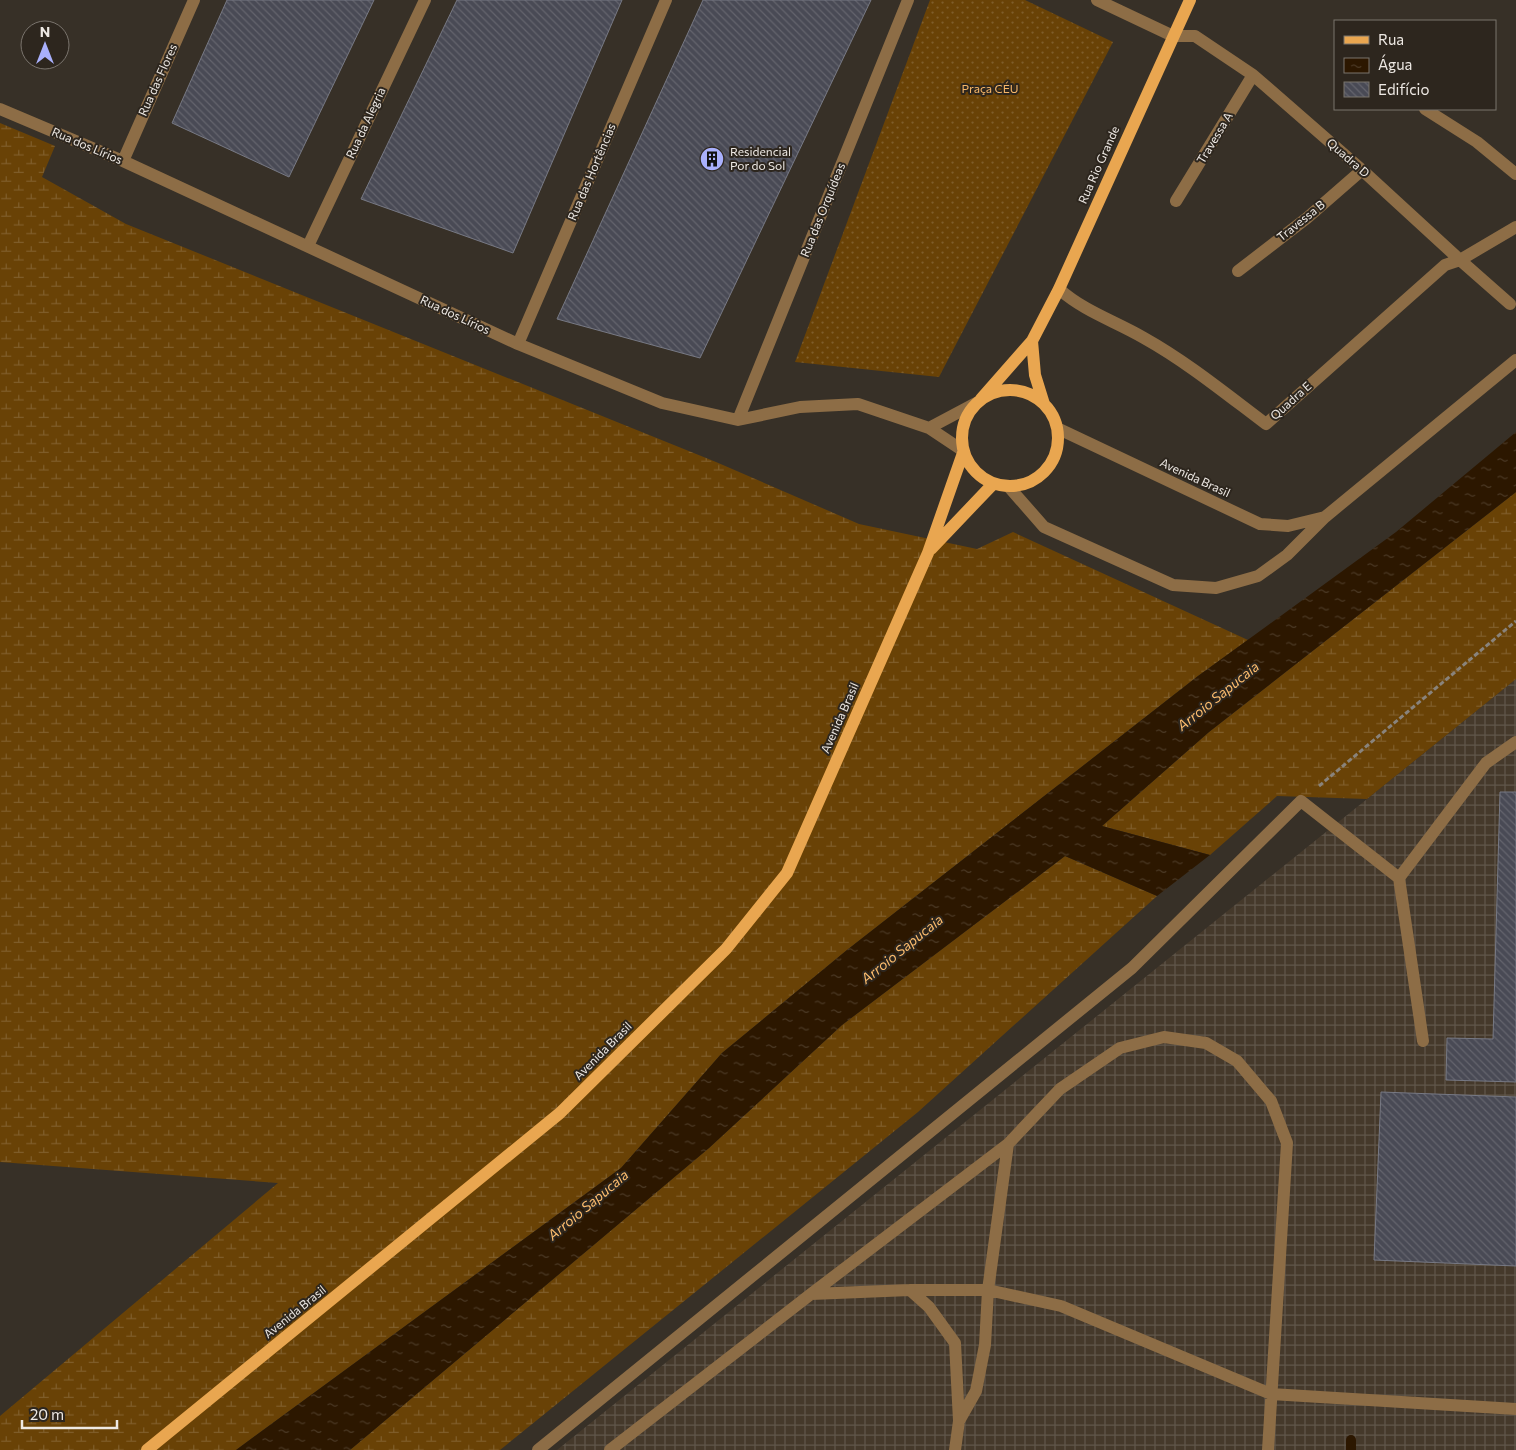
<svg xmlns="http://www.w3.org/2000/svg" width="1516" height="1450" viewBox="0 0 1516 1450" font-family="Commissioner,sans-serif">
  <defs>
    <pattern id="industrial-grid" width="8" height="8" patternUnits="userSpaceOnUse" patternTransform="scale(1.25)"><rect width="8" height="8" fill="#45392b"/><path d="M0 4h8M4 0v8" fill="none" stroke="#60564a"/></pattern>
    <pattern id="grass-dots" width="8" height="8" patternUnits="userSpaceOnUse" patternTransform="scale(1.25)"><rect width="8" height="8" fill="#694206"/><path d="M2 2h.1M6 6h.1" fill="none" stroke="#7f5d2a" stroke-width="1.8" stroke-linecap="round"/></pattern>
    <pattern id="wetland-marsh" width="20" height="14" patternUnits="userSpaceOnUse" patternTransform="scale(1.25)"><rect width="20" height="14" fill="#694206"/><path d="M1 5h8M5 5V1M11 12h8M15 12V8" fill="none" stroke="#7f5d2a"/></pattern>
    <pattern id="water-ripples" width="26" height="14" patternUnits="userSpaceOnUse" patternTransform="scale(1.25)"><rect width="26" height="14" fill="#2c1700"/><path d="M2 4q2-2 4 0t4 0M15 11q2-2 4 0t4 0" fill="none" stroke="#4b3925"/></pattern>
    <pattern id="building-back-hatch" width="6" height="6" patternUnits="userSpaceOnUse" patternTransform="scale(1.25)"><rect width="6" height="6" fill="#494a55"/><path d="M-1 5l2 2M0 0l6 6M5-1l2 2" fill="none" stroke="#64646d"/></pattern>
  </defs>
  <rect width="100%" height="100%" fill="#373027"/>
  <path fill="url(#industrial-grid)" d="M1516,679v771h-959l810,-651z"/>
  <path fill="url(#grass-dots)" d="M930,0h95l88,42 -174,335 -144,-15z"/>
  <path fill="url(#wetland-marsh)" d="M0,123l55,23 -13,31 84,47 590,238 143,62 118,25 36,-17 235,108 -50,36 -351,274 -125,103 -101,115 -385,282h-236v-34l278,-233 -278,-21z
    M1516,492v187l-149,120 -90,-3 -67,59 -108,-29 107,-94z
    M1065,856l92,40 -239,216 -418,338h-150l359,-302 133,-123z"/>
  <path fill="url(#water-ripples)" d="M1516,432v60l-307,240 -107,94 108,29 -53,41 -92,-40 -223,169 -133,123 -359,302h-114l385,-282 101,-115 125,-103 351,-274 198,-144z"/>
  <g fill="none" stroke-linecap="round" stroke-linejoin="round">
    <path stroke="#2c1700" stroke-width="10" d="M1351,1450v-10"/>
  </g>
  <path fill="url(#building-back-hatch)" stroke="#777984" d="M227,0h147l-85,177 -117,-54z
    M457,0h165l-109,253 -152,-54z
    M703,0h168l-171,358 -143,-39z
    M1500,792h16v290l-70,-2 1,-42 46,1z
    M1381,1092l135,5v169l-142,-6z"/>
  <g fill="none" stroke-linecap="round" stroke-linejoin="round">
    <path stroke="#89837c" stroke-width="3" stroke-dasharray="5 2.5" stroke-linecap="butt" d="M1319,786l197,-165"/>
    <path stroke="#8d6d46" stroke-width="12" d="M1097,0l76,36h22l58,39 109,95 98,90 50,44
      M0,109l123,52 395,183 144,59 76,17 62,-13 58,-3 71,24 33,22
      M1425,109l52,33 39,32
      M123,161l71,-161
      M1176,201l77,-126
      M308,246l117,-246
      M1238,271l69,-53 55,-48
      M1059,289c26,23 56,32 85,49 43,24 82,56 122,86l179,-159 15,-5 56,-33
      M518,344l148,-344
      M738,420l170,-420
      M929,428l47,-25
      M1059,429l201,95 28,2 37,-9
      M1009,487l35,40 129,58 43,3 42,-12 29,-21 38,-38 191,-157
      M1399,878l87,-115 30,-21
      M910,1290l19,17 26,36 4,78 -4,29
      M811,1294l99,-4h78l73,16 210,88 245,15
      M959,1421l17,-30 9,-46 3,-55 20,-146
      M538,1450l594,-482 169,-167 98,77 24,163
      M610,1450l201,-156 197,-150 52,-55 60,-41 44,-11 42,6 31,18 34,40 16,42 -19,307"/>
    <path stroke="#e9a650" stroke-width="12" d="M1032,341l3,34 9,29
      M962 438a48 48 0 1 1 96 0a48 48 0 1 1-96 0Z
      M981,399l51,-58 27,-52 131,-289
      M931,549l62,-65
      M147,1450l413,-337 166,-164 61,-76 141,-320 35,-100"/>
  </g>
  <defs>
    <g id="building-disc" transform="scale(1.25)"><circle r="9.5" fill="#a9b0fc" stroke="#2d261e"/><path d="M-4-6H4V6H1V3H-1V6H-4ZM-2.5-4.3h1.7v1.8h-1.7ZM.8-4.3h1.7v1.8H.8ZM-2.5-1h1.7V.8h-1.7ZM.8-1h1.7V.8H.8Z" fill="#111"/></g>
  </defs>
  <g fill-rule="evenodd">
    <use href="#building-disc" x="712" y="159"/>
  </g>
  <g text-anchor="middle" stroke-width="4" stroke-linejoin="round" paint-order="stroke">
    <g font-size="12" fill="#eee9e4" stroke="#2d261e">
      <text transform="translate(158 80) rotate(-66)" y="4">Rua das Flores</text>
      <text transform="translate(366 123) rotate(-65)" y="4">Rua da Alegria</text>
      <text transform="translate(1215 138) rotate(-59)" y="4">Travessa A</text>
      <text transform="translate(87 146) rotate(23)" y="4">Rua dos Lírios</text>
      <text transform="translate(1348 158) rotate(41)" y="4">Quadra D</text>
      <text transform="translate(1099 165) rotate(-66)" y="4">Rua Rio Grande</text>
      <text transform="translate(592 172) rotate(-67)" y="4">Rua das Hortências</text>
      <text transform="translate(823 210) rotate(-68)" y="4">Rua das Orquídeas</text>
      <text transform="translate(1301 221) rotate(-39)" y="4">Travessa B</text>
      <text transform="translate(455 315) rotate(25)" y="4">Rua dos Lírios</text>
      <text transform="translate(1291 401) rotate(-42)" y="4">Quadra E</text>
      <text transform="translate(1195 478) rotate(25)" y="4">Avenida Brasil</text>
      <text transform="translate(840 718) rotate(-66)" y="4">Avenida Brasil</text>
      <text transform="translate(603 1051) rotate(-45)" y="4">Avenida Brasil</text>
      <text transform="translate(295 1312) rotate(-39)" y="4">Avenida Brasil</text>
    </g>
    <g font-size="12" fill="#f7b768" stroke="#2d261e">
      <text x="990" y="93">Praça CÉU</text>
    </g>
    <g font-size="12" fill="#eee9e4" stroke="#2d261e" text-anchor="start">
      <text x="730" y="156">Residencial<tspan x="730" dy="14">Por do Sol</tspan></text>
    </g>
    <g font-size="14" font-style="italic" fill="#fdbd6e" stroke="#2d261e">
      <text transform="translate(1218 696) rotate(-39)" y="5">Arroio Sapucaia</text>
      <text transform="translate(902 949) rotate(-39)" y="5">Arroio Sapucaia</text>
      <text transform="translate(588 1205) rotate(-40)" y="5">Arroio Sapucaia</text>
    </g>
  </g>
  <rect x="1334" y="20" width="162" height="90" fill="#2d261e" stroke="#7a746d"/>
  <rect x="1344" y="36" width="25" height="8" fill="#e9a650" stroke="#7a746d"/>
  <text x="1378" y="45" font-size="15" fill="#eee9e4">Rua</text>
  <rect x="1344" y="58" width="25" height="15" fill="url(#water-ripples)" stroke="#7a746d"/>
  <text x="1378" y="70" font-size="15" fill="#eee9e4">Água</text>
  <rect x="1344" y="82" width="25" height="15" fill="url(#building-back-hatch)" stroke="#7a746d"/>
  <text x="1378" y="95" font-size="15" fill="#eee9e4">Edifício</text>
  <g transform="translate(45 45)"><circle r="24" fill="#2d261e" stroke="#7a746d"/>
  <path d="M0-4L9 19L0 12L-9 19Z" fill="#a9b0fc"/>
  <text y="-8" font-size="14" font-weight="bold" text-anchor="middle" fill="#eee9e4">N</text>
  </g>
  <path d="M22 1420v8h95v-8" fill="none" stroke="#eee9e4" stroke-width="2.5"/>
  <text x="30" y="1420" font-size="15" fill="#eee9e4" stroke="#2d261e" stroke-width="4" paint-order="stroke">20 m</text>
</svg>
